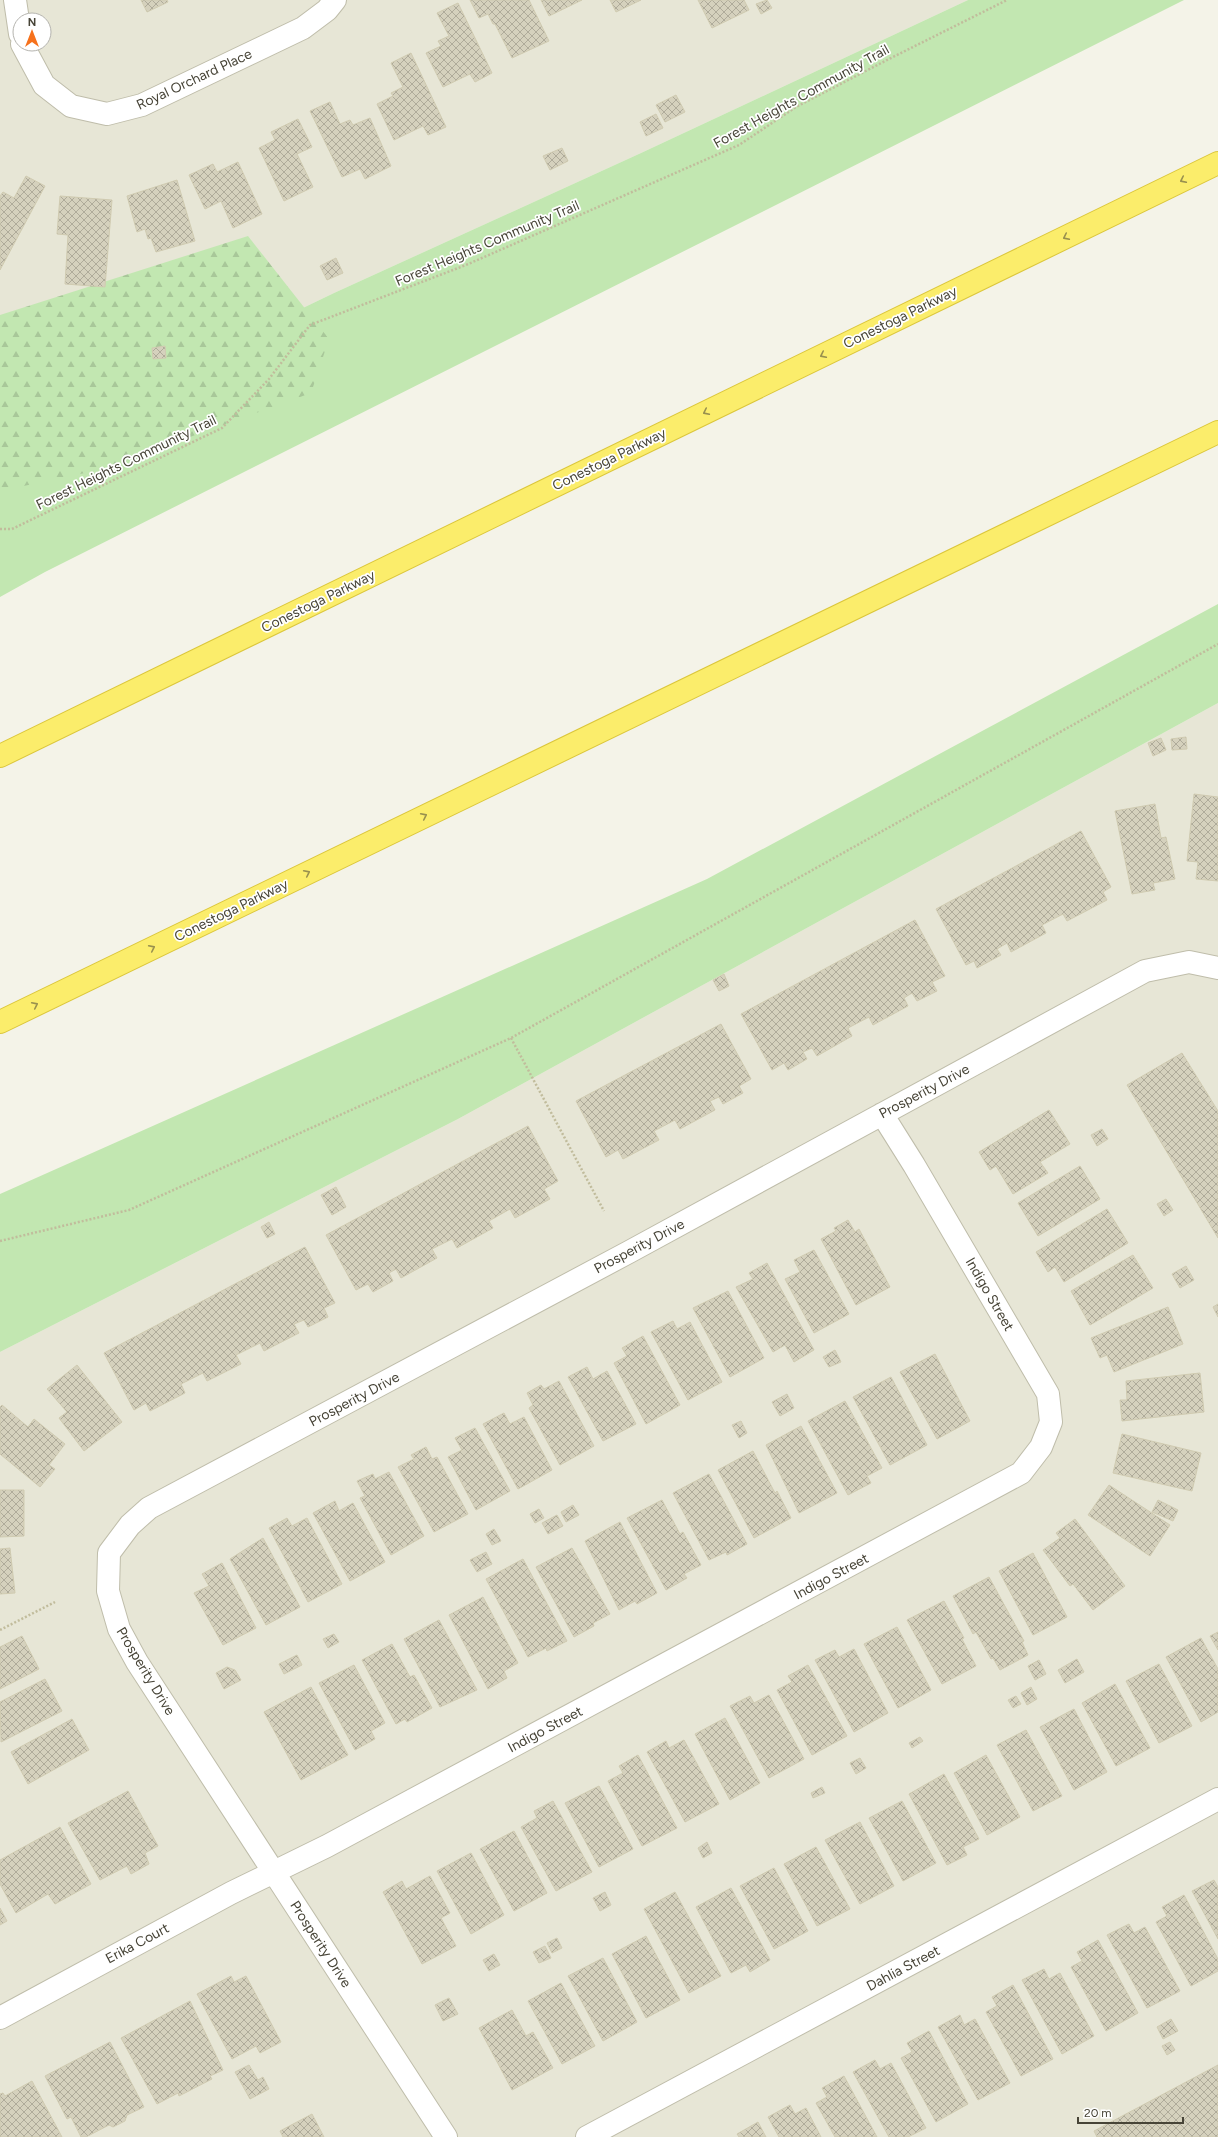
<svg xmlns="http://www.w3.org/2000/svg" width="1218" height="2137" viewBox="0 0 1218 2137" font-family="Figtree,sans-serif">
  <defs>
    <pattern id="forest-firs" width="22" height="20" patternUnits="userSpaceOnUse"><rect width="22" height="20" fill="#c2e7b1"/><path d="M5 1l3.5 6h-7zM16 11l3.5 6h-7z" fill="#a8c799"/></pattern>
    <pattern id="building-cross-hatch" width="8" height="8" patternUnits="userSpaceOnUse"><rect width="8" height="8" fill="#d5d1bd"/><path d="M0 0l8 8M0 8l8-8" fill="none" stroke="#afab9a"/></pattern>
  </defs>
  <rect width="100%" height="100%" fill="#f4f3e8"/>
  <path fill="#e7e6d6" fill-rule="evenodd" d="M0,0h968l-327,153 -307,140 -334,161zM20,20h24v24h-24z
    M1218,703v1434h-1218v-785l458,-233z"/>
  <path fill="#c2e7b1" d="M968,0h216l-1139,572 -45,25v-143l334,-161 307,-140z
    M1218,604v99l-760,416 -458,233v-158l707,-315z"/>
  <path fill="url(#forest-firs)" d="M248,236l81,103 -18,54 -212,77 -99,21v-176z"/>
  <path fill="url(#building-cross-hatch)" stroke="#d0cbb1" d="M141,0h26l1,2 -21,10z
    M470,0h59l20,41 -37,17 -17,-34h-2l-5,-10 -9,4z
    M541,0h41l-33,16z
    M610,0h31l-25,12z
    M698,0h46l5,10 -37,18z
    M767,0l5,8 -11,6 -5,-10z
    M458,3l34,70 -17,9 -5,-8 -27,13 -17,-34 15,-7 -3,-5 11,-5 -12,-23z
    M411,53l35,74 -18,8 -5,-9 -29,14 -17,-36 16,-8 -2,-3 12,-6 -12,-24z
    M676,95l9,17 -20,10 -9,-17z
    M330,102l10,22 10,-4 3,5 17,-7 21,48 -26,13 -5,-10 -18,8 -32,-66z
    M656,114l7,14 -17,8 -6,-14z
    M298,119l14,28 -15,7 16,33 -29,14 -25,-53 16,-8 -4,-8z
    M562,148l6,13 -18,9 -7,-14z
    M238,162l24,52 -29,14 -12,-27 -16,8 -16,-34 24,-11 4,8z
    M26,176l19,10 -45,84v-74l3,-4 11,6z
    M177,180l18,61 -39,11 -5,-14 -3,1 -3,-10 -8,3 -10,-36z
    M60,196l52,4 -7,87 -40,-3 3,-49 -11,-1z
    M336,258l7,15 -16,7 -7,-14z
    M165,346l1,12 -13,1 -1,-11z
    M1186,737l1,12 -15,1 -1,-11z
    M1161,738l5,12 -13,6 -5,-13z
    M1194,794l24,3v84l-22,-2 2,-17 -11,-1z
    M1155,804l6,34 5,-1 9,42 -22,4 2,7 -23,4 -17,-83z
    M1081,831l30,56 -8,5 4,8 -40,21 -4,-7 -21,11 4,8 -35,19 -4,-9 -10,6 4,6 -24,13 -3,-7 -8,4 -30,-56z
    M915,920l30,56 -13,6 5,9 -20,10 -5,-8 -8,5 4,8 -35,19 -4,-8 -21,11 4,8 -35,20 -5,-8 -9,4 4,7 -19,11 -4,-7 -12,7 -31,-56z
    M724,974l5,12 -10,5 -6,-11z
    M721,1024l30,55 -12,7 4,7 -20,11 -4,-7 -9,4 5,9 -35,19 -5,-9 -21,11 5,9 -36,19 -5,-9 -12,7 -30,-56z
    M1182,1053l36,58v127l-91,-153z
    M1049,1110l21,34 -30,18 8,11 -35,21 -17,-28 -6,4 -11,-18z
    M528,1126l30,55 -14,8 6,10 -35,19 -5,-9 -21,12 4,7 -36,20 -5,-9 -20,10 5,9 -36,20 -5,-9 -7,4 4,8 -20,11 -5,-8 -12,6 -30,-55z
    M1102,1129l6,10 -11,7 -6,-11z
    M1080,1166l20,33 -62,37 -20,-33z
    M336,1187l10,20 -14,8 -11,-20z
    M1166,1199l7,11 -9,6 -7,-12z
    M1107,1209l21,34 -64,39 -9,-15 -7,5 -12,-20z
    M848,1220l7,12 4,-3 31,58 -34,18 -35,-66 15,-8 -2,-3z
    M269,1222l6,12 -8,4 -6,-11z
    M305,1247l30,56 -11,5 4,9 -20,10 -4,-7 -10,4 5,9 -35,18 -4,-8 -24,12 5,9 -34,17 -4,-8 -22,11 4,9 -35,18 -4,-8 -12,7 -30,-57z
    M814,1250l35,64 -35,19 -29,-54 15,-7 -6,-12z
    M1133,1255l20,33 -63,37 -19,-34z
    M767,1263l47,87 -20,12 -9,-17 -12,7 -37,-65 17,-8 -4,-6z
    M1186,1266l8,14 -14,8 -8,-14z
    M728,1291l36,67 -34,19 -37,-69z
    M1218,1304v13l-5,-10z
    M1168,1307l15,37 -69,28 -7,-17 -7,3 -9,-20z
    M673,1321l4,8 13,-7 32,60 -34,18 -37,-68z
    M643,1336l37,69 -34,19 -32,-61 13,-7 -5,-8z
    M835,1350l6,12 -12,5 -6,-10z
    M935,1354l35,67 -33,18 -37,-67z
    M77,1365l45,57 -38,29 -25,-33 8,-6 -20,-23z
    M587,1367l6,12 14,-8 29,53 -33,17 -35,-64z
    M1200,1373l4,39 -82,9 -2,-21h7l-1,-19z
    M891,1377l36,68 -37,20 -37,-68z
    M559,1381l35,65 -34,19 -31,-57 4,-3 -6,-12 14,-8 3,4z
    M787,1394l7,14 -14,8 -8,-14z
    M845,1401l37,67 -15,8 4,7 -23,12 -40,-74z
    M2,1405l26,22 6,-8 31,25 -16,21 6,4 -15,18 -40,-33v-47z
    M504,1413l6,11 14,-7 28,53 -34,19 -35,-65z
    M741,1421l6,12 -8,5 -7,-13z
    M801,1426l36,67 -38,20 -33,-68z
    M475,1428l35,63 -34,19 -28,-53 14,-7 -7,-12z
    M1122,1434l79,19 -9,38 -79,-18z
    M426,1447l6,12 5,-2 31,57 -34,18 -36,-65 16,-8 -3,-4z
    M753,1451l22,42 2,-2 14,27 -37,20 -36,-68z
    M389,1472l35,64 -33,19 -31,-57 5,-2 -8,-15 16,-7 2,5z
    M709,1474l38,70 -20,11 -1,-3 -17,8 -36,-67z
    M1109,1485l61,40 -20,31 -62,-41z
    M0,1490h24v46l-24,1z
    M662,1500l18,34 3,-2 18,33 -17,9 3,4 -21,12 -39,-72z
    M1158,1500l20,10 -5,11 -21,-9z
    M335,1501l4,10 14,-8 32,59 -35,19 -37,-68z
    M573,1505l6,10 -13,7 -5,-10z
    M539,1509l5,9 -9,5 -5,-9z
    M557,1515l6,11 -15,8 -6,-11z
    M287,1518l5,8 15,-8 35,66 -34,18 -39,-74z
    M1075,1519l50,67 -32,24 -20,-26 -3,2 -27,-36 17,-12 -4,-5z
    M620,1522l37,71 -20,11 -2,-3 -16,9 -34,-69z
    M494,1529l7,12 -9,4 -6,-11z
    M263,1538l37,69 -34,18 -36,-66z
    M10,1548l5,45 -15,1v-45z
    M572,1548l38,66 -17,9 1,3 -20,11 -38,-70z
    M486,1552l6,12 -15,8 -7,-12z
    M1033,1553l34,64 -34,18 -34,-64z
    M523,1559l44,82 -20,10 -1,-3 -18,9 -42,-78z
    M222,1563l34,65 -33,17 -29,-52 15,-7 -7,-12z
    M989,1577l35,64 -2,1 6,13 -28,15 -7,-12 -2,1 -15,-27 -3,2 -20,-38z
    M483,1597l35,66 -14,8 3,7 -19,11 -39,-74z
    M944,1601l20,37 -2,1 14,27 -34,18 -35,-64z
    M439,1620l38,70 -37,17 -36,-68z
    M897,1627l34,63 -33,18 -34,-64z
    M1218,1632v18l-8,-14z
    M334,1634l5,8 -11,6 -5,-9z
    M22,1636l17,33 -39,20v-42z
    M1201,1638l17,31v43l-17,10 -35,-65z
    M392,1644l18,33 4,-2 18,33 -25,14 -2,-3 -9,5 -34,-64z
    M854,1649l34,64 -34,19 -39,-72 20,-10 4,7z
    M297,1655l5,10 -18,9 -5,-10z
    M1077,1659l7,13 -19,11 -7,-13z
    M1039,1660l7,14 -11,6 -7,-14z
    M1159,1664l33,62 -33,17 -33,-62z
    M354,1665l31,58 -14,8 4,8 -20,11 -36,-67z
    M808,1665l39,71 -35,19 -35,-65 15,-8 -4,-6z
    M227,1667l8,3 6,10 -17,9 -8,-16z
    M45,1679l17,32 -61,31 -1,-40z
    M1115,1684l35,64 -34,18 -34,-63z
    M311,1687l37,68 -47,25 -37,-68z
    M1031,1687l6,12 -10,6 -6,-12z
    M769,1695l35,64 -35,19 -39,-72 20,-10 4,7z
    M1016,1696l5,8 -8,4 -5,-8z
    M1074,1709l33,63 -33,18 -34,-63z
    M725,1718l35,65 -30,17 -35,-66z
    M72,1719l17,31 -61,34 -17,-32z
    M1026,1730l36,66 -29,15 -36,-66z
    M920,1737l3,4 -11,7 -3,-5z
    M684,1740l35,64 -34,18 -38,-70 19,-11 3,7z
    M638,1755l39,73 -35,18 -34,-65 15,-8 -4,-7z
    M986,1755l34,62 -33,18 -33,-62z
    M860,1758l6,10 -10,6 -6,-11z
    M944,1774l35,65 -16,8 4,8 -20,10 -38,-71z
    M599,1786l34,63 -34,18 -34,-64z
    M822,1787l3,6 -12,5 -2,-5z
    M128,1791l30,55 -13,7 4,11 -18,10 -4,-8 -27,14 -32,-57z
    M553,1801l39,71 -36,19 -35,-64 16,-9 -3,-7z
    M902,1801l34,62 -33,18 -34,-63z
    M860,1822l34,64 -34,18 -35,-64z
    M60,1827l31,57 -36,20 -7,-10 -32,19 -16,-29v-24z
    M514,1831l33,62 -33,18 -34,-62z
    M707,1842l5,11 -9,5 -5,-10z
    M816,1847l34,62 -33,17 -33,-62z
    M471,1853l33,62 -33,19 -34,-63z
    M774,1868l34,63 -34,18 -34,-63z
    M430,1876l20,37 -9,5 15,28 -34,18 -39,-72 19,-11 4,8z
    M1214,1880l4,7v52l-26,-48z
    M731,1888l39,72 -20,12 -4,-7 -15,8 -35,-66z
    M605,1892l6,13 -11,6 -7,-13z
    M675,1892l46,84 -32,17 -45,-84z
    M1184,1895l34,64v12l-27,15 -35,-64 11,-6 -5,-9z
    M0,1908l7,13 -7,4z
    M1129,1924l5,9 11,-6 35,64 -33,17 -40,-73z
    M646,1936l34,64 -34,18 -34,-64z
    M557,1938l5,10 -10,5 -5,-10z
    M1098,1940l40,73 -32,18 -35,-64 11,-6 -5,-9z
    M545,1946l6,12 -12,5 -6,-11z
    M494,1954l6,11 -11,6 -6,-11z
    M603,1958l34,64 -34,19 -35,-65z
    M1044,1969l5,10 11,-6 34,63 -32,18 -40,-74z
    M231,1976l3,6 12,-6 35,66 -21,11 -4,-7 -24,13 -35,-65z
    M561,1983l34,63 -33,18 -34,-63z
    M1013,1985l40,74 -32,17 -35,-64 11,-6 -5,-9z
    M449,1998l9,16 -15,7 -8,-16z
    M190,2001l33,69 -13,6 2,3 -33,17 -1,-3 -21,11 -36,-66z
    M512,2010l14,26 7,-4 20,36 -41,22 -33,-62z
    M960,2015l4,10 11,-6 35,64 -32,17 -40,-73z
    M1171,2019l7,12 -15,8 -6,-12z
    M929,2031l39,73 -32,18 -35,-64 11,-6 -5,-9z
    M110,2042l34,65 -17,8 -2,6 -12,6 -4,-2 -23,12h-5l-10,-20 -4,2 -22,-43z
    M1170,2042l5,8 -8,5 -5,-9z
    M875,2060l5,9 11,-6 35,65 -18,9h-19l-36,-65z
    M249,2065l9,15 5,-3 6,12 -19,10 -15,-27z
    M1218,2065v72h-121l-3,-6z
    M844,2076l33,61h-42l-19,-34 11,-6 -5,-9z
    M32,2081l30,56h-62v-43l3,-1 2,3z
    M790,2105l5,9 11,-6 15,29h-42l-11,-20z
    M312,2114l12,23h-41l-3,-6z
    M758,2122l8,15h-27l-2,-3z"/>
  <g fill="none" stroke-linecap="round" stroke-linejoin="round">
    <g stroke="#bfbdaa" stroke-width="24">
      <path id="minor" d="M15,0l5,34
        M22,44l22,41 27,21 36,8 35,-9 161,-77 24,-18 8,-10
        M0,2018l231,-125 96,-47 694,-373 20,-26 10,-25 -3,-28 -134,-229 -32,-51
        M446,2137l-309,-475 -18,-33 -11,-38 1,-38 21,-28 19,-17 480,-256 516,-281 44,-9 29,6
        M587,2137l631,-338"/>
    </g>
    <g stroke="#dbc63b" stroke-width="24">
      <path id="highway" d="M0,756l1218,-593
        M0,1022l1218,-590"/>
    </g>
    <path stroke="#c1bc9c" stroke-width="2.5" stroke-dasharray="2 2" stroke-linecap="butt" d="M0,529h12l210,-101 47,-49 41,-54 156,-60 273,-120 57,-38 93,-48 118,-59
      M511,1038l93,173
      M0,1241l129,-31 382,-172 707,-394
      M0,1630l55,-28"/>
    <use href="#minor" stroke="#fff" stroke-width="22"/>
    <use href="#highway" stroke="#fbed6b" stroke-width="22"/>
  </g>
  <defs><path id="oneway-chevron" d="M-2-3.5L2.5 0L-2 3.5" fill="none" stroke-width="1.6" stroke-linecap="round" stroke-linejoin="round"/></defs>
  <g stroke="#98904e">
    <use href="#oneway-chevron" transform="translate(1183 180) rotate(154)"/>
    <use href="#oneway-chevron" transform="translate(1066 237) rotate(154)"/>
    <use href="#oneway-chevron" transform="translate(823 355) rotate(154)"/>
    <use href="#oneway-chevron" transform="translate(706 412) rotate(154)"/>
    <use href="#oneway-chevron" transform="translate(424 816) rotate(-26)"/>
    <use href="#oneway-chevron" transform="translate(307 873) rotate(-26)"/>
    <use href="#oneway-chevron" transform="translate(152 948) rotate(-26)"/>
    <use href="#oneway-chevron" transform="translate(35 1005) rotate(-26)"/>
  </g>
  <g text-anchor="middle" stroke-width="3.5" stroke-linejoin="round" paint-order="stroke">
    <g font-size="14" fill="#474437" stroke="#fff">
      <text transform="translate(194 79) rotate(-25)" y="5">Royal Orchard Place</text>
      <text transform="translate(801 96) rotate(-29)" y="5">Forest Heights Community Trail</text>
      <text transform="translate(487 243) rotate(-23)" y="5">Forest Heights Community Trail</text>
      <text transform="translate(900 317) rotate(-26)" y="5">Conestoga Parkway</text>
      <text transform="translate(609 459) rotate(-26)" y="5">Conestoga Parkway</text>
      <text transform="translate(126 462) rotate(-26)" y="5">Forest Heights Community Trail</text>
      <text transform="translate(318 601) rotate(-26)" y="5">Conestoga Parkway</text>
      <text transform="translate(231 910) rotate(-26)" y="5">Conestoga Parkway</text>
      <text transform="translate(924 1091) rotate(-28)" y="5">Prosperity Drive</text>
      <text transform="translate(639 1246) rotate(-28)" y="5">Prosperity Drive</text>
      <text transform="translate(990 1294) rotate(60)" y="5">Indigo Street</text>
      <text transform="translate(354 1399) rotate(-28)" y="5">Prosperity Drive</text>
      <text transform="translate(831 1576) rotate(-28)" y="5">Indigo Street</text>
      <text transform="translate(146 1671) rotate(59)" y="5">Prosperity Drive</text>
      <text transform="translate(545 1729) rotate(-28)" y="5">Indigo Street</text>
      <text transform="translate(137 1943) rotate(-28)" y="5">Erika Court</text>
      <text transform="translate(321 1944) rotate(57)" y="5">Prosperity Drive</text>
      <text transform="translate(903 1968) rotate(-28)" y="5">Dahlia Street</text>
    </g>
  </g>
  <g transform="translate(32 32)"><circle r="19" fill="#ffffff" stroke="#b5b4af"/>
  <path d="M0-3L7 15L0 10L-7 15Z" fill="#f6711c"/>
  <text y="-6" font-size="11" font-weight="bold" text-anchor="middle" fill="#474437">N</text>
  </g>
  <path d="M1078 2117v6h105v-6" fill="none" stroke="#474437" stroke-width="2"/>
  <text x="1084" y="2117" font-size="12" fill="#474437" stroke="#ffffff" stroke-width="3" paint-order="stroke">20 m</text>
</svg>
